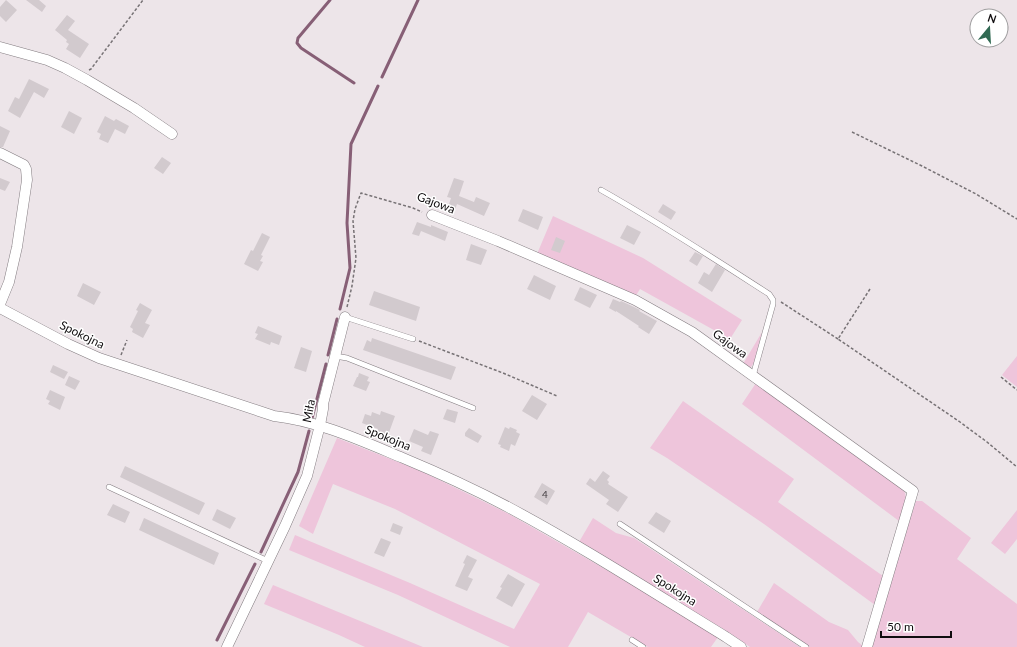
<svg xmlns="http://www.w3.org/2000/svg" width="1017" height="647" viewBox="0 0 1017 647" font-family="Lato,sans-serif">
  <rect width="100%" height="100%" fill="#ede5e9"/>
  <path fill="#eec5db" d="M553,216l90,42 99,62 -12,19 -90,-50 -5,8 -98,-43z
    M762,332l-8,31 -4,5 -7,-4z
    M1017,356v31l-15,-12z
    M756,383l148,107 2,7 -7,24 -157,-117z
    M683,401l111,78 -16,23 105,74 -8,29 -111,-81 -97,-66 -17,-10z
    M337,438l84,33 86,42 126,72 85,52 -7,10h-63l-60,-35 -20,35h-58l-112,-52 -109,-45 6,-15 115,48 104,46 26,-45 -145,-75 -62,-25 -20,50 -14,-8z
    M916,501h6l49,37 -14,21 60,45v43h-146c16,-48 29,-98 45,-146z
    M1017,510v29l-12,15 -14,-11z
    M593,518l23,15 18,5 166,109h-50l-22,-15 -149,-90z
    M774,583l55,39 19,8 10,12 5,4v1h-53l-53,-35z
    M273,585l150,62h-58l-26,-12 -75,-31z"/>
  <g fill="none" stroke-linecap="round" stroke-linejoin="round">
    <path stroke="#875f76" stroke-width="3" d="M330,0l-32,38 -1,5 4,5 53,35
      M382,77l36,-77
      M340,309l10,-41 -3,-45 4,-79 27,-58
      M328,355l9,-36
      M312,418l14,-54
      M261,552l37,-80 11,-41
      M217,640l38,-76"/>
  </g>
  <path fill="#d2cace" d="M6,0l11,10 -11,12 -6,-6v-9z
    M26,0h13l7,6 -4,6z
    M67,15l8,6 -7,9 21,14 -9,14 -14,-9 3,-5 -3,-2 1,-2 -12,-10z
    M29,79l20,10 -5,9 -10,-6 -14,26 -12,-7 7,-14 4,2z
    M69,111l13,7 -8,16 -13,-7z
    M105,116l9,5 2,-2 13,7 -4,8 -10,-5 -7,14 -9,-4 2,-5 -4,-2z
    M0,126l10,5 -7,16h-3z
    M162,157l9,6 -8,11 -9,-6z
    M0,178l10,4 -5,9 -5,-2z
    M454,178l10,3 -5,15 15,6 2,-5 14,6 -6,13 -27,-12 -3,9 -7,-3 4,-12 -4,-1z
    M663,204l13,8 -5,8 -13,-8z
    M523,209l20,8 -5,13 -20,-9z
    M417,222l14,5v-2l17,7 -3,9 -24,-10 -2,5 -7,-2z
    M627,225l14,7 -7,13 -14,-7z
    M262,233l8,4 -9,18 2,1 -3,5 3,1 -5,9 -14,-7 7,-14 2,1z
    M556,237l9,4 -5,12 -9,-3z
    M471,244l16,6 -6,15 -15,-5z
    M695,252l8,4 -6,10 -8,-5z
    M716,264l9,6 -13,22 -14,-9 6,-11 5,3z
    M534,275l22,11 -6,14 -23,-11z
    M83,283l18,9 -7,13 -17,-9z
    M580,287l17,8 -7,13 -16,-8z
    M374,291l46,16 -4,14 -47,-16z
    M613,299l7,3 1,-1 11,5 8,4 -1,1 18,10 -8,13 -11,-7 1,-1 -23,-15v1l-7,-4z
    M140,303l12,7 -7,13 5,2 -7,13 -11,-6 1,-3 -3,-2 8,-16 -2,-1z
    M258,326l24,10 -3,9 -8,-3 -1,3 -15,-6 3,-5 -3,-1z
    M372,338l84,29 -5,13 -88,-30 4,-10 4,2z
    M301,347l11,4 -6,21 -12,-4z
    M53,365l15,7 -4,7 -14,-7z
    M359,373l10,4 -2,4 3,1 -4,9 -13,-5 4,-9h1z
    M69,376l11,5 -5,9 -10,-5z
    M50,390l15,7 -5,13 -12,-6 2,-3 -4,-2z
    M532,395l15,9 -10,16 -15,-9z
    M447,409l11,3 -3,11 -12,-4z
    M381,411l14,5 -8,22 -11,-4 2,-5 -16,-6 3,-9 6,2 1,-4 8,3z
    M505,427l4,2 1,-2 7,3 -1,2 4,2 -5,12 -4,-2 -2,7 -9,-4 1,-2 -3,-1z
    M469,428l13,8 -4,7 -13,-7v-3z
    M414,429l14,6 2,-4 9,3 -8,21 -10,-4 2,-4 -14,-6z
    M125,466l80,37 -6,12 -79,-38z
    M603,471l7,5 -3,4 2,2 -1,2 20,13 -10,15 -12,-8 3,-4 -23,-16 4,-6 5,4z
    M542,483l13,8 -8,14 -13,-8z
    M113,504l17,8 -5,11 -18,-8z
    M217,509l19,9 -6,11 -18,-9z
    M656,512l15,9 -7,12 -16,-10z
    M144,518l75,35 -5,12 -75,-35z
    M393,523l10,4 -3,8 -10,-4z
    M381,538l10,4 -7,15 -10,-4z
    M467,555l10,5 -9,17 5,2 -6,12 -12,-5 10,-22 -2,-1z
    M508,574l17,10 -13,23 -16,-9 6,-10 -2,-1z"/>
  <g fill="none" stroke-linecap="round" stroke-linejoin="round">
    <g stroke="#837c80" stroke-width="6">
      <path id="lane" d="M601,190c57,32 112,68 168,104l4,6v4l-20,72
        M345,317l68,22
        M335,356l12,2 126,50
        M109,487l159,74
        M620,524l186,123
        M632,640l11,7"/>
    </g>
    <g stroke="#837c80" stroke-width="11">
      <path id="street" d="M0,47l47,13 18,8 22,12 47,28 38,26
        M0,153l24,12 2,4 1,11 -10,67 -8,35 -9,22
        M432,215l66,26 137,59 57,32 221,159 -46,156
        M0,308l68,36 31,14 175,58c45,5 88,25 129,42 36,15 71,31 105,49 75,40 146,86 218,130l15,10
        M227,647l58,-121 22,-50 13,-51 3,-16v-5l22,-87"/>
    </g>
    <path stroke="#777275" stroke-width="1.5" stroke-dasharray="3 2" stroke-linecap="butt" d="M89,70l2,-1 52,-69
      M852,132l70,34 54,28 41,25
      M870,289l-32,50 122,83 27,20 30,25
      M781,302l57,37
      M347,307l5,-21 4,-28 -3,-37 2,-12 6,-16 52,15 9,4
      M419,341l84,32 54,23
      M121,355l6,-15
      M1001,377l16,13"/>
    <use href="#lane" stroke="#fff" stroke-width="5"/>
    <use href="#street" stroke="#fff" stroke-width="10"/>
  </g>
  <g text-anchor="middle" stroke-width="3" stroke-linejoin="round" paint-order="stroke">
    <g font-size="10" fill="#403c3f">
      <text x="545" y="498">4</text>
    </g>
    <g font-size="12" fill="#100d0f" stroke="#fff">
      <text transform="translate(436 203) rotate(21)" y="4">Gajowa</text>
      <text transform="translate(82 335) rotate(26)" y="4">Spokojna</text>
      <text transform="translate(730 344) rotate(36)" y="4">Gajowa</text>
      <text transform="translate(309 411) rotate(-79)" y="4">Miła</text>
      <text transform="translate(388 438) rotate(22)" y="4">Spokojna</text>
      <text transform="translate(675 590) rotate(32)" y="4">Spokojna</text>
    </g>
  </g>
  <g transform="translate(989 28) rotate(18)"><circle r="19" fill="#ffffff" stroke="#9f9e9f"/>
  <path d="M0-3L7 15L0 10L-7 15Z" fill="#316a53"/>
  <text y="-6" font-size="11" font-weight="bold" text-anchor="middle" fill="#100d0f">N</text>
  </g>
  <path d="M881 631v6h70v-6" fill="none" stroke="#100d0f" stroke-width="2"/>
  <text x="887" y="631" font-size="12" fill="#100d0f" stroke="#ffffff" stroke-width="3" paint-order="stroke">50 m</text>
</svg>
